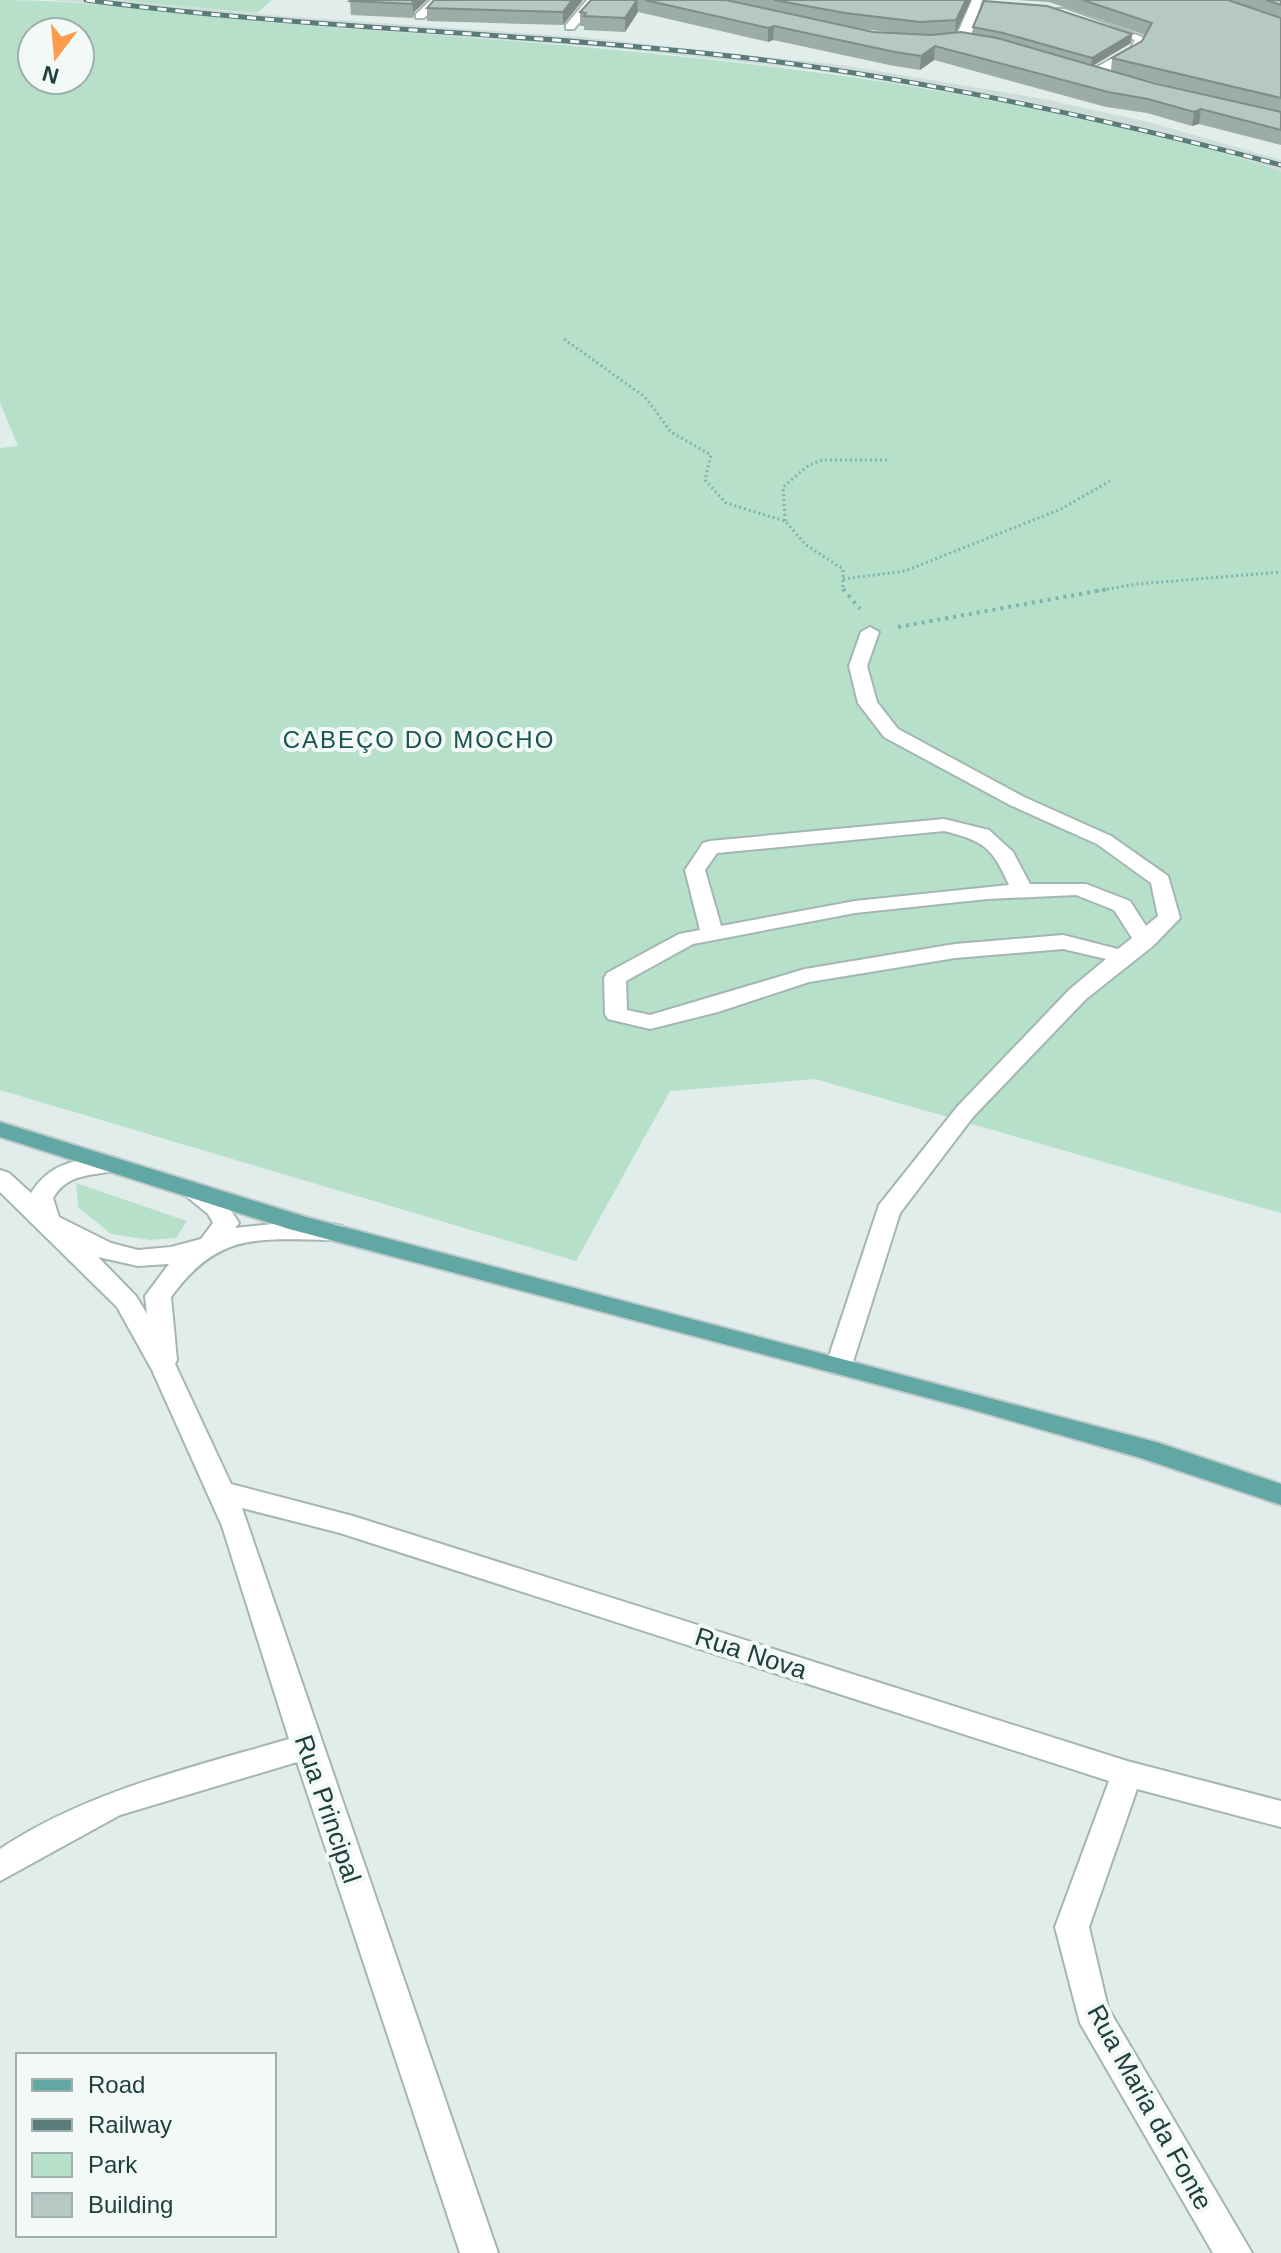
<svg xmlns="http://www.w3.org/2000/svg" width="1281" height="2253" viewBox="0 0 1281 2253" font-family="Helvetica,sans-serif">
  <rect width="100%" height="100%" fill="#e1edea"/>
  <path fill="#cfddd9" d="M52,0h67l161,16 301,21 261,28 202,34 105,23 132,38v12l-165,-46 -147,-31 -156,-25 -200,-22 -309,-22z"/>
  <path fill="#b7e0ca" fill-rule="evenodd" d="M0,0c112,0 225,21 337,28 237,17 472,34 704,82 81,17 163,34 240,62v1041l-466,-134 -145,12 -94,170 -576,-171v-642l18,-2 -18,-43zM32,32h48v48h-48z
    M119,0h153l-15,13z
    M76,1183l111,38 -11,17 -26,2 -39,-6 -33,-27z"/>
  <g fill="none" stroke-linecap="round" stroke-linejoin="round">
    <g stroke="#a3b6b3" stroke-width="4">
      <path id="minor" d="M431,0h11l-18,18h-8v-4z
        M587,0h11l-24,29h-8v-4z
        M972,0h10l-9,31 -9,11 -29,4v-4l21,-5z
        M1056,9h8l84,30c-10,16 -40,39 -60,37v-4l43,-24 4,-8 -79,-27z
        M870,627l9,5 -12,34 10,36 21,27 126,68 87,39 57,40 12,42 -27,28 -67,53 -113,118 -73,96 -48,152 -4,7 -9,2 -9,-2 -4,-7 53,-160 78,-98 113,-118 36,-30 -43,-10 -108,9 -146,24 -91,30 -68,17 -42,-10 -3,-5 -1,-36 3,-5 72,-39 21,-4 -15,-60 18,-27 7,-2 234,-22 45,11 24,22 17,32h56l44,17 16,25 12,-10 -7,-33 -54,-39 -87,-39 -126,-68 -26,-34 -9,-37 12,-34zM944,831c40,10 48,16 65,54l-154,16 -134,25 -16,-56 12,-17zM1076,895l38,15 18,28 -14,11 -55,-14 -108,9 -150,25 -155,46 -23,-5 -1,-29 67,-37 162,-31 132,-14z
        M107,1157l9,3 3,5 -3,5c-26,7 -47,2 -63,28l6,19 52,26 27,7 33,-3 30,-8 12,-16 -5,-9 -28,-23 3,-6c24,-6 45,19 56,38l-4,5 38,-4h60l9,2 4,6 -4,6 -9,2c-74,-1 -114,-9 -162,57l6,63 -2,4 56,120 122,32 774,245 154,40v26l-144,-38 -48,138 19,81 144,245h-39l-133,-230 -25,-96 54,-146 -769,-248 -98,-25 256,745h-38l-163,-491 -177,53 -120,66v-32c87,-58 190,-81 289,-110l-67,-213 -70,-156 -35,-63 -117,-115v-22l9,3 22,20c19,-30 43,-33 76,-36zM98,1257l40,9 31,-2 -24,32 2,18 -11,-18z"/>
    </g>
    <g stroke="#c0cac9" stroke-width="4">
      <path id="major" d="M0,1122l306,95 853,226 122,41v21l-140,-47 -171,-49 -681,-180 -289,-92z"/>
    </g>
    <path stroke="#7eb4ad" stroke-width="3" stroke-dasharray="2 3" stroke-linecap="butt" d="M564,339l81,58 26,35 40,23 -6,25 21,23 59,18 21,24 37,24v22
      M785,521l-2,-34 26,-22 13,-5h65
      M843,579l62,-8 156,-62 49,-28
      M1097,591l40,-7 144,-12"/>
    <path stroke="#7eb4ad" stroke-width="4" stroke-dasharray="3 5" stroke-linecap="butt" d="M843,589l17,20
      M898,627l210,-38"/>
    <use href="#minor" fill="#fff" fill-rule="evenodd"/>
    <use href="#major" fill="#61a7a3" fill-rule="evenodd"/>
    <g stroke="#5a7b79" stroke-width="5">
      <path id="rail" d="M86,0c217,29 436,32 653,57 184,22 364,61 542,108"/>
    </g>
    <use href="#rail" stroke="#f2f9f7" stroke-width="3" stroke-dasharray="9" stroke-linecap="butt"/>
  </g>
  <path fill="#9daca9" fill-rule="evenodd" d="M427,0l-13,12 -1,6 -62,-3 -1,-14z
    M583,0l-20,25 -136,-4v-13z
    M591,0h380l-15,33 16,1 1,-7 159,7 -1,9 -39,23 19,5 1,-13 30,-17 3,-6 -96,-33 -32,-2h264v145l-82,-21 -7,2 -45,-13 -41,-6 -172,-47 -14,10 -26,-4 -121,-26 -5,2 -130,-30 -13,20 -41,-2v-4h-4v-14zM852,28l28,3 26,3 -33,-2zM1129,76l91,22 -67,-15z"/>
  <path fill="#7f8c89" d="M413,0h14l-13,12 -1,6z
    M572,0h11l-20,25v-13z
    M637,0l1,12 -13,20v-14z
    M966,0h5l-16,34 1,-14z
    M774,26l-1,14 -5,2v-14z
    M1132,34l-1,9 -40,24 1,-9z
    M935,46l-1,14 -14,10 1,-14z
    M1201,109l-2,15 -7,2 2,-14z"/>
  <path fill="#b6c8c4" stroke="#7f8c89" stroke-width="2" d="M352,0h61l-1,4 -62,-3z
    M434,0h138l-9,12 -136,-4z
    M591,0h46l-12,18 -41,-2 2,-3 -6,-1z
    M645,0h81l147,32 58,3 30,-3 36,6 156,45 128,29v18l-80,-21 -7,3 -46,-13 -40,-7 -173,-46 -14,10 -26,-4 -121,-26 -6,2z
    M774,0h192l-10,20 -36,2 -75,-9z
    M1083,0h145l53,18v80l-169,-40 30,-17 10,-18z
    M1266,0h15v5z
    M984,1l63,5 85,28 -40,24 -89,-25 -30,-6z"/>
  <g text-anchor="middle" stroke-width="8" stroke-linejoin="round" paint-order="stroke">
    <g font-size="24" letter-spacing="2" fill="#195451" stroke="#f2f9f7">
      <text x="419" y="748">CABEÇO DO MOCHO</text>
    </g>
    <g font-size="26" fill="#1f403d" stroke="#f2f9f7">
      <text transform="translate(751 1653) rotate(18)" y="9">Rua Nova</text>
      <text transform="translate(328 1809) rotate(71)" y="9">Rua Principal</text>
      <text transform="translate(1150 2107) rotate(61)" y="9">Rua Maria da Fonte</text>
    </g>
  </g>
  <rect x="16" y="2053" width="260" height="184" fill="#f2f9f7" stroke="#9eafad" stroke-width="2"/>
  <rect x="32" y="2079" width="40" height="12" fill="#61a7a3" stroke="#9eafad" stroke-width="2"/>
  <text x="88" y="2093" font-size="24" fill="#1f403d">Road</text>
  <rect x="32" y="2119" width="40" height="12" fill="#5a7b79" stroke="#9eafad" stroke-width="2"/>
  <text x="88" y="2133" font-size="24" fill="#1f403d">Railway</text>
  <rect x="32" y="2153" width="40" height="24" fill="#b7e0ca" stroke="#9eafad" stroke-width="2"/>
  <text x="88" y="2173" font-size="24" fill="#1f403d">Park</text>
  <rect x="32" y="2193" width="40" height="24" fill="#b6c8c4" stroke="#9eafad" stroke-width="2"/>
  <text x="88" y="2213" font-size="24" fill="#1f403d">Building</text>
  <g transform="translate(56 56) rotate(196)"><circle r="38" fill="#f2f9f7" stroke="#9eafad" stroke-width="2"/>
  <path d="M0-6L14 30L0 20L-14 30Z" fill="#ff9b4d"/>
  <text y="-12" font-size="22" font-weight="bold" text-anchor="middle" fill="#1f403d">N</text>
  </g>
</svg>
